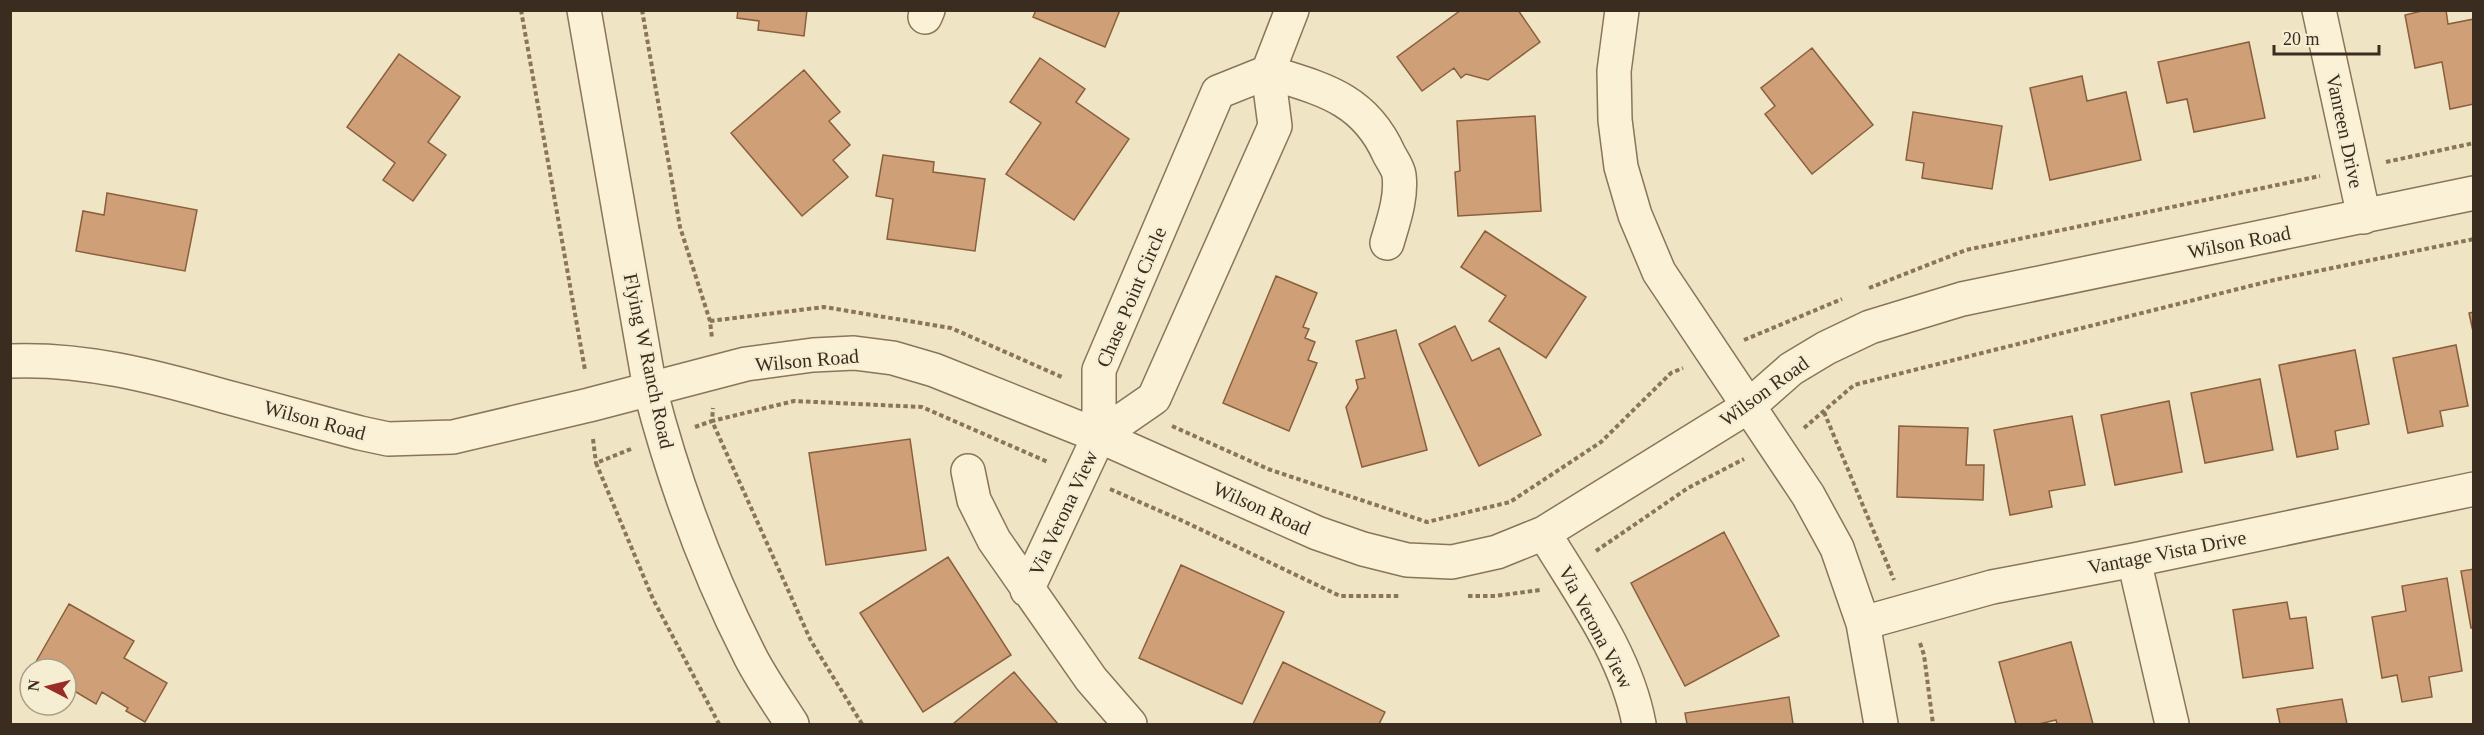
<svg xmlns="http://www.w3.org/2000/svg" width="2484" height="735" viewBox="0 0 2484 735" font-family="Georgia,serif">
  <rect width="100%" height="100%" fill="#efe4c3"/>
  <path fill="#cf9f77" stroke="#8a5f3e" stroke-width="1.5" d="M738,10h69l-3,26 -46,-6 1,-9 -22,-3z
    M1036,10h84l-15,37 -72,-30z
    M1461,10h57l22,32 -52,38 -22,-6 -5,4 -7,-10 -32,23 -25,-34z
    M2426,10h20l2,14 26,-5v85l-24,5 -8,-47 -27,6 -10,-53z
    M2249,42l16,76 -71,14 -7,-33 -20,4 -9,-41z
    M1812,48l61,77 -61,49 -47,-60 10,-8 -14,-18z
    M399,54l61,43 -32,45 18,13 -33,46 -30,-21 12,-17 -48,-36z
    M1040,58l45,31 -9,13 53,37 -55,81 -68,-46 35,-51 -31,-21z
    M804,70l36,42 -11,9 21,24 -17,15 15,17 -46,39 -71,-83z
    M2082,76l5,25 39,-9 15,68 -91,20 -20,-92z
    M1913,112l89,14 -10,63 -70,-11 2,-15 -18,-3z
    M1535,116l6,95 -83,5 -3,-44 5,-1 -3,-50z
    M883,155l51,7 -1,10 52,7 -10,72 -88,-12 6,-40 -17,-3z
    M107,193l90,17 -12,61 -109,-20 7,-40 21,4z
    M1485,231l101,66 -40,61 -57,-37 17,-25 -45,-29z
    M1276,276l41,17 -14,34 6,2 -4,9 10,4 -7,18 9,3 -28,68 -66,-28z
    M2474,312v24l-5,-23z
    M1455,326l17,35 27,-13 42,87 -62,31 -60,-122z
    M1396,330l31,120 -65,17 -16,-60 12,-19 -2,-8 9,-2 -9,-37z
    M2456,345l12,61 -28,5 3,15 -35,7 -15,-75z
    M2355,350l14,74 -34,7 3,18 -41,8 -18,-92z
    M2260,379l13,71 -68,13 -14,-70z
    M2169,401l13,71 -67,13 -14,-70z
    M2072,416l13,69 -36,6 3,16 -42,8 -16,-85z
    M1899,426l69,2 -2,37h18l-1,35 -86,-3z
    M910,439l16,111 -100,15 -17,-112z
    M1724,532l55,104 -94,50 -54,-103z
    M948,557l63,98 -88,57 -63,-99z
    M1181,565l103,47 -42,92 -103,-46z
    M2474,569v59h-3l-10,-57z
    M2447,578l15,93 -33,6 3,20 -30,5 -5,-27 -15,3 -10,-61 34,-6 -4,-25z
    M2287,602l3,17 16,-2 7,51 -70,10 -10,-68z
    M69,604l65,37 -10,17 43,25 -22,39 -19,-11 2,-3 -26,-16 -6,12 -30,-18v-17l-33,-2z
    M2071,642l22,82h-36l-1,-4 -17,4h-23l-17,-62z
    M1283,662l102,50 -6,12h-126z
    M1014,672l44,52h-105z
    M1789,697l4,27h-106l-2,-11z
    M2342,699l5,25h-67l-3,-15z"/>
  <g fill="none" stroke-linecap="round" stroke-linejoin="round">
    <g stroke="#8a7559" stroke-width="36">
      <path id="minor" d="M1622,10l-8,61 1,49 6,47 14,48 24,57 149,223 29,53 26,75 18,101
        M2319,10l45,207
        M925,17l3,-7
        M1268,72c54,17 96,26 121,82 3,6 9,14 10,21 3,23 -6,47 -12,68
        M10,361c74,-3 143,15 213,35 45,12 91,25 137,37l28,6 65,-2 136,-32 157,-41 67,-9 41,-2 39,5 41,12 165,66 218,97 46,16 44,11 45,2 45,-10 47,-19 205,-127 42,-37 35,-21 44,-21 92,-28 512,-106
        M1099,436l55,-38 121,-272 -7,-54 24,-62
        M968,471l6,29 20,40 97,139 39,45
        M1544,533c36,60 82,121 95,191
        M2134,560l38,164
        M1027,590l72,-154v-66l119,-278 50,-20
        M1863,623l129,-36 142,-27 340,-71"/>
    </g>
    <g stroke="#8a7559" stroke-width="36">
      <path id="tertiary" d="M584,10l66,379c24,93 57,183 101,269 12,23 27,44 41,66"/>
    </g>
    <path stroke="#8a7559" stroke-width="4" stroke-dasharray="4.5 3" stroke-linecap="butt" d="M521,10l64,360
      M642,10l38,217 30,94 2,17
      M2386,162l88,-19
      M1869,288l97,-38 354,-74
      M710,321l114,-14 127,21 113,50
      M1744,340l98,-41
      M1824,412l70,168
      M1172,426l96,43 159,53 83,-20 91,-60 70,-69 12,-5
      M695,427l17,-6 1,-13
      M1804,428l50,-43 420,-105 200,-41
      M593,439l3,24
      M631,449l-35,14 57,136 66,125
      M1110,489l73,32 157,75h60
      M1596,551l92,-63 56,-29
      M1468,596h27l45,-6
      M1920,643l4,12 9,69
      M862,724l-51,-83 -99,-220 82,-20 128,6 126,55"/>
    <use href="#minor" stroke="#faf1d6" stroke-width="33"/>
    <use href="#tertiary" stroke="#faf1d6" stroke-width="33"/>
  </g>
  <g text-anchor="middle" stroke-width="4.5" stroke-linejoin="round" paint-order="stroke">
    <g font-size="20" fill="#3a2c1e" stroke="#f6eed3">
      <text transform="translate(2345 131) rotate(78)" y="7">Vanreen Drive</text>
      <text transform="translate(2239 242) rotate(-11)" y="7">Wilson Road</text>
      <text transform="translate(1131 297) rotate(-67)" y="7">Chase Point Circle</text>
      <text transform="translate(807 360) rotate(-5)" y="7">Wilson Road</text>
      <text transform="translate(649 361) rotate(78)" y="7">Flying W Ranch Road</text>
      <text transform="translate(1764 391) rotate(-36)" y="7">Wilson Road</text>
      <text transform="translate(315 420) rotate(15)" y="7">Wilson Road</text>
      <text transform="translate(1262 508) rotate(24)" y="7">Wilson Road</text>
      <text transform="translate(1063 513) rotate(-65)" y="7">Via Verona View</text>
      <text transform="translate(2167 552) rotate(-11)" y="7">Vantage Vista Drive</text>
      <text transform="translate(1596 627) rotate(62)" y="7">Via Verona View</text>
    </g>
  </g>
  <rect width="2484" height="735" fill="none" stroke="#3a2c1e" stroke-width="24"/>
  <g transform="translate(48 687) rotate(277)"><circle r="28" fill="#f6eed3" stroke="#aba08b" stroke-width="1.5"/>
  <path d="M0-4.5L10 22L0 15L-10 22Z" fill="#9b2b27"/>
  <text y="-9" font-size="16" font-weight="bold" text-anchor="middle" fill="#3a2c1e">N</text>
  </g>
  <path d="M2274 45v9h105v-9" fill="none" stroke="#3a2c1e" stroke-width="3"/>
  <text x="2283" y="45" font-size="18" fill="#3a2c1e" stroke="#f6eed3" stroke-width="4.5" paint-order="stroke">20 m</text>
</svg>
